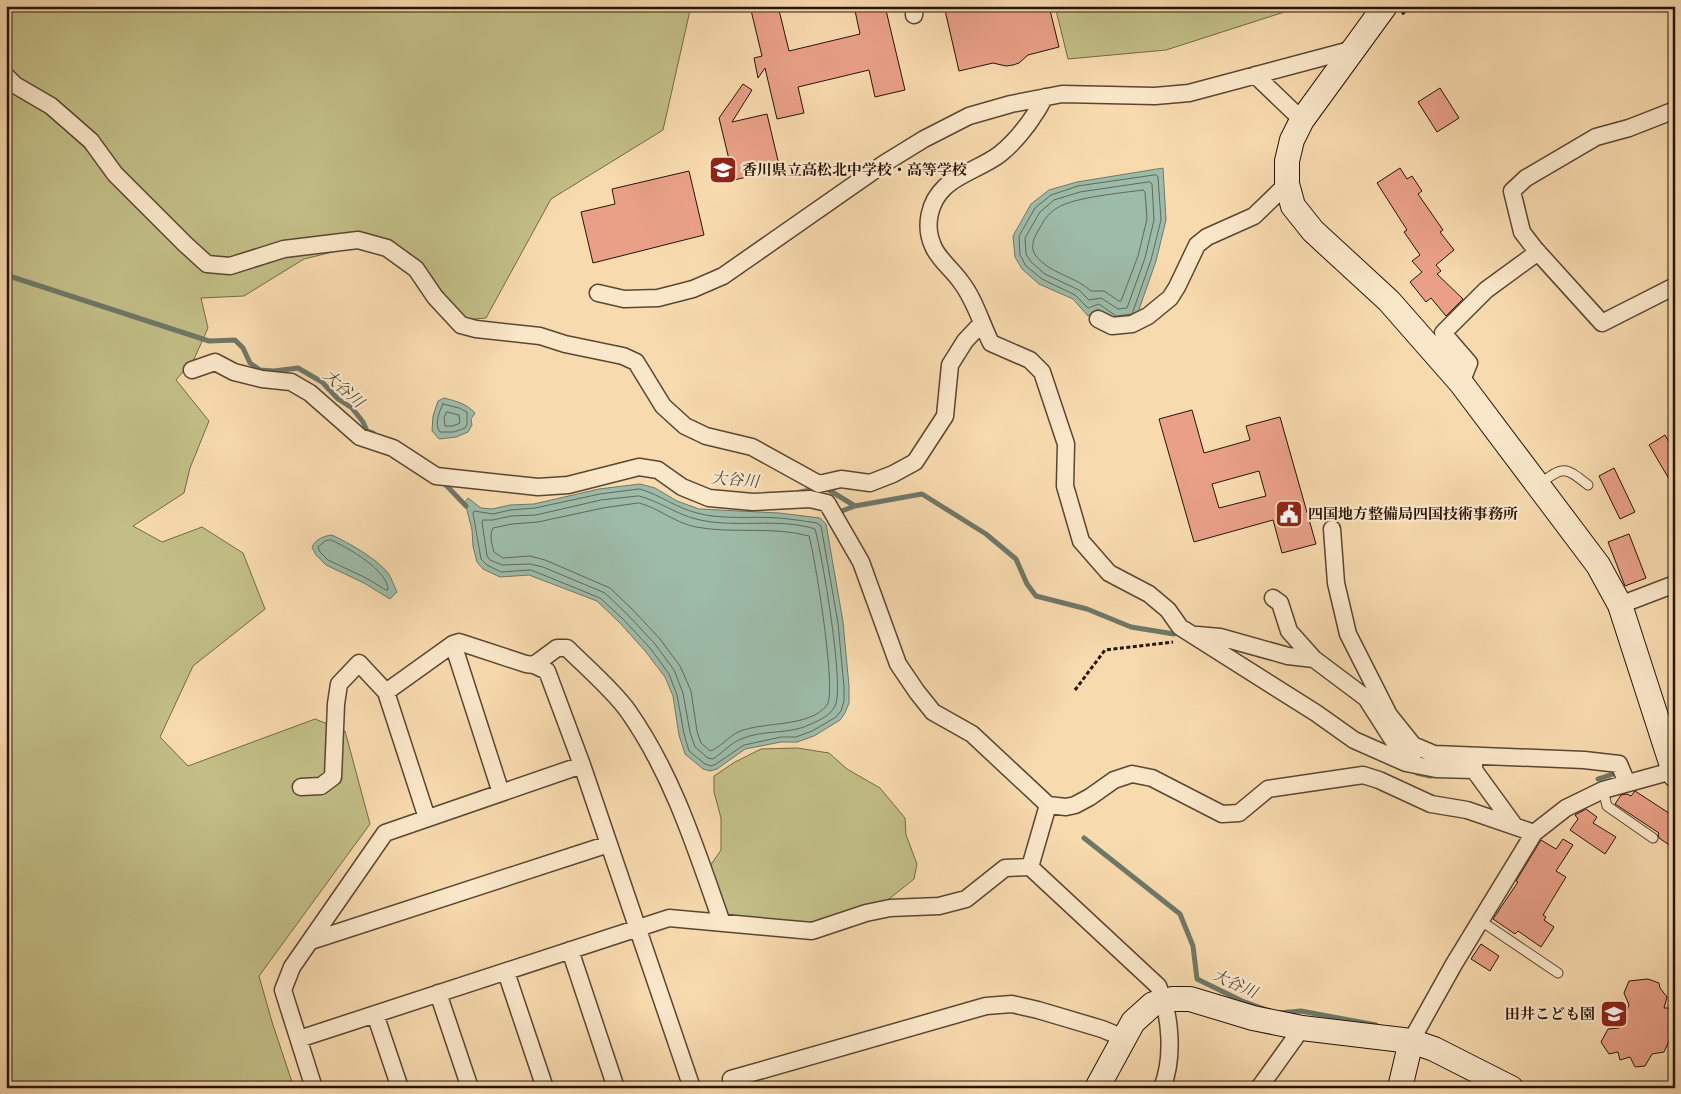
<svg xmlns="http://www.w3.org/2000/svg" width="1681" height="1094" viewBox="0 0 1681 1094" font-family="'IM FELL English','Noto Serif JP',serif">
  <rect width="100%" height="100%" fill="#f7daae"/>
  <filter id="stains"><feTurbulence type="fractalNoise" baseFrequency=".004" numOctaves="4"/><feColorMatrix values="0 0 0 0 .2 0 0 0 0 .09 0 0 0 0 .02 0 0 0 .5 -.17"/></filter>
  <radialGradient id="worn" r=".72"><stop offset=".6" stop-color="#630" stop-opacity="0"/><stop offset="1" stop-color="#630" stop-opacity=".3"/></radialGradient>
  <path fill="#c2be86" stroke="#746946" d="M6,6h685l-28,124 -112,69 -65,119 -24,2 -38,-54 -42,-26 -78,19 -60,37 -43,2 7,30 -14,31 -18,21 33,41 -19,47 -6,25 -51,33 29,16 40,-15 41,26 22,56 -72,57 -33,71 28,29 127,-47 30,12 25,93 -111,152 13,46 22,66h-288z
    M1055,6h248l-137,44 -98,9z
    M797,748l32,5 18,16 33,19 25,30 1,17 11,29 -3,15 -25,20 -24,10 -54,15 -40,-2 -45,-8 -16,-48 11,-16v-32l-7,-26v-16l21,-14 26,-13z"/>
  <path fill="#9dbba9" stroke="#6e7868" d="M1163,168l3,52 -10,41 -20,57 -21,3 -17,-12 -10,7 -15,-17 -34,-15 -17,-15 -7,-12 -2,-21 18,-32 18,-14 28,-8z
    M444,398c12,3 23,6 31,15l-4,6 1,6 -4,7 -12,5 -17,2 -7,-8 1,-15 5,-15z
    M640,484l15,4 22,13 22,8 80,4 41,5 6,6 17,98 6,64v17l-4,10 -5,7 -26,16 -17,6h-16l-36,7 -28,20 -7,2 -7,-2 -18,-15 -6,-19 -6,-39 -8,-19 -19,-25 -26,-29 -23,-22 -68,-26 -29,2 -17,-8 -6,-7 -4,-16 -1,-16 -7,-28 3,-4 13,10 11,1 18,-4 24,-1 65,-15z
    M332,535c17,8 45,24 56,38 4,6 6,13 9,19l-7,7 -26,-16 -38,-18 -10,-10 -4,-8c4,-8 12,-11 20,-12z"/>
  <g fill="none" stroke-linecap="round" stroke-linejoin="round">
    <path stroke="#626858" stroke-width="1" d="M1156,175l2,2 3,43 -10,40 -19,54 -16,2 -17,-12 -11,4 -13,-13 -33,-16 -16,-13 -6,-11 -1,-19 16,-28 16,-13 27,-9z
      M1150,182l2,2 2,36 -9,38 -18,50 -9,1 -17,-11 -12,2 -10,-10 -34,-16 -14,-12 -5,-8 -1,-16 15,-26 14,-12 26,-8z
      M1143,190l2,2 2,27 -9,37 -17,45h-2l-15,-10h-13c-16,-15 -41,-17 -55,-35 -6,-8 -3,-17 2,-25 5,-9 9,-17 19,-23 17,-11 65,-15 86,-18z
      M443,404l16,4 8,4v12l-2,4 -11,4h-14c-6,-7 -1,-20 3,-28z
      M447,412l12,3 1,8 -7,3h-8l-1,-8z
      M640,489c20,6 37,19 57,24 25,7 56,3 82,5 12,1 25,3 38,5l4,3 17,97 6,64v14l-3,10 -5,6 -10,6 -14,8 -16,6h-15l-37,8 -28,19 -5,2 -6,-2 -16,-13 -5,-17 -7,-39 -8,-21 -19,-26 -27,-29 -23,-21 -69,-28 -30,2 -14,-7 -6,-6 -8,-46 1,-2 19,3 17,-4 25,-2 65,-14z
      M639,496c20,5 37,18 57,23 38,10 82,-2 119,10 7,26 30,158 20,177 -4,9 -15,14 -24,18 -21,11 -47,5 -70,15 -10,4 -19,14 -28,20l-5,-1 -13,-11 -5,-15 -7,-39 -9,-23 -19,-26 -27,-29 -23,-22 -62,-26 -13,-3 -28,1 -12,-5 -3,-4 -5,-34 1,-2h10l18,-4 25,-1 65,-15z
      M639,503c20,5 36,20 57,24 37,7 77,-1 113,9 6,21 28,156 18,169 -17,23 -64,16 -89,27 -10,5 -18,16 -28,19l-9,-8 -4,-12 -6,-40 -11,-25 -20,-27 -27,-29 -23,-22 -65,-28 -15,-4 -27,2 -9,-6c-2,-7 -5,-17 -1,-24l19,-4 26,-2 65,-14z
      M331,540c16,7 58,31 57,50h-2l-20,-12 -38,-18 -8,-8 -2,-5 7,-6z"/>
    <path stroke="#6e7868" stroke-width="5" d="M6,275l203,66 26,-1 8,8 7,15 10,7 14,1 24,-3 24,14 16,17 14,9 11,14 4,9 6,2
      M444,483l22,23
      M829,490l26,16 67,-12 64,40 30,25 11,25 9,12 51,13 44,18 43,7
      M800,492l12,-2
      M839,512l16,-6
      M1417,773l13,3 8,-1
      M1598,779l21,-7
      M1084,838l96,76 13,32 4,33 45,22 25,9
      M1278,1013l23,-2 75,14"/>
  </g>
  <path fill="#e9a087" stroke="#271406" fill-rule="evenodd" d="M750,6h28l11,45 71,-17 -6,-28h31l20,84 -30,7 -6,-27 -71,17 6,26 -27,6 -12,-51 -7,10 -4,-20 8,-2z
    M944,6h105l10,41 -31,8 -9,8 -6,2 -7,1 -13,-3 -34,8z
    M743,84l9,6 -20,32 35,-8 13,55 -46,11 -15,-62z
    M1440,88l19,30 -22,14 -19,-30z
    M1400,168l7,11 5,-3 10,15 -4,3 25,36 -3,2 14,18 -18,15 5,6 -4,3 26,25 -17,17 -15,-18 -5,4 -16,-20 12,-10 -10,-11 8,-6 -16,-23 3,-2 -30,-47z
    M689,171l15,64 -111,28 -12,-51 34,-8 -3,-15z
    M1192,410l12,43 46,-13 -4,-14 34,-9 36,127 -34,9 -9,-33 -79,22 -35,-123zM1259,471l7,25 -47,12 -7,-24z
    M1665,435l10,17v37l-26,-44z
    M1614,468l21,44 -15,7 -21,-43z
    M1629,534l17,44 -21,8 -17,-44z
    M1635,791l40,26v32l-16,-11 -1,-4 1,-1 -44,-29 6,-9 6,-1 4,2z
    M1586,809l11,8 -4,6 23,14 -11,17 -35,-24 8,-11 -3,-4z
    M1563,839l10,6 -17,26 10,6 -23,38 3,2 -2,3 10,7 -13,20 -23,-16 -3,3 -22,-15 25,-37 -2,-1 25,-41 15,9z
    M1481,944l18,12 -9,15 -19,-12z
    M1648,979l11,4 1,5 7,9 -3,11h9l2,5v15l-11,24 -12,2 -7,12 -10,1 -5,-10 -10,3 -2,-8 -9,2 -8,-12 7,-13 11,-1 10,-23 -5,-12 5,-12z"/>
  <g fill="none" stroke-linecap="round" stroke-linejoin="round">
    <g stroke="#5b4630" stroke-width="11">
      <path id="lane" d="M1538,485c26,-19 26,-19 50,0
        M1603,790l4,16 46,32
        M1481,921l77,52"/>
    </g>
    <g stroke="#5b4630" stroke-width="19">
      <path id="street" d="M914,15l1,-9
        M1255,75l47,45
        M6,76l9,9 36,21 40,35 24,33 70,70 22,20 23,2 54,-17 74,-9 29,8 29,21 19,28 26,28 15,4 64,7 25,8 58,12 13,6 27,44 22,20 21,10 46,11 67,37 22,-5 29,4 23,-9 22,-12 30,-46 5,-51 15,-24 17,-18
        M1045,97c-12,22 -25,41 -45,57 -15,12 -42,20 -55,33 -16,15 -21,39 -12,59 5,13 20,24 28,36 14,18 20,41 30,61l39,17 12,12 24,72 -1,42 16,55 28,32 40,21 19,16 12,17 136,86 38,27 52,23 30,6 38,1
        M1675,110l-46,18 -33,9 -70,41 -14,13 10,41 13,17 67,74 73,-37
        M598,293l26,6 34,-1 35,-9 30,-13 162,-113 39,-24 45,-23 42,-12 51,-10 93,2 34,-3 165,-44
        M1098,319l14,7 20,-2 16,-8 22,-18 7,-11 20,-42 10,-8 47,-21 33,-32
        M192,370l23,-8 19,10 28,7 29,3 19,11 50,44 33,11 43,28 102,11 30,-2 71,-18 19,3 24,17 27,11 44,4 57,-3 17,4 34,59 37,102 19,28 16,20 39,22 76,71 -18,62
        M1461,383l8,-20 -26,-30 43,-43 52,-38
        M1332,529l4,54 12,51 41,81 24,30 21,9 150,6 35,4 8,19
        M1273,598l7,5 9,28 25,28 52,39 30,47 17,15
        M1620,605l55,-21
        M1197,635l23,2 68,19 26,3
        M453,644l48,149
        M534,665l23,-17h10c19,19 45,41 61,63 45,64 68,138 94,212
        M1474,760v10l40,55
        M301,787l20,-1 12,-9 3,-73 3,-20 20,-21 27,29
        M1048,805l18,2 9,-2 15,-8 24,-17 18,-6 20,4 70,36 17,-1 29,-24 95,-14 16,5 52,24 36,6 67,23
        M427,818l-41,-126 67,-48 6,-2 67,22 8,1 13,6 35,94
        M311,941l298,-97
        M570,950l46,138
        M506,972l39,116
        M438,993l32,95
        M375,1014l25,74
        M299,1039l370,-121 143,13 54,-18 24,-5 49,-2 27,-7 39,-31 25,-1 128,119c13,29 16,72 4,102
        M1411,1041l43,-77 80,-131 32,-25 37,-18 69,-19
        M731,1079l255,-73 26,-2 26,6 64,19 22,9
        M314,1088l-31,-98 9,-23 93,-134 197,-68 110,323
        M1259,1088l43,-60"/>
    </g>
    <g stroke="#271406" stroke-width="26">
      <path id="secondary" d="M1385,6l-83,114 -10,20 -5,21v23l6,22 20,25 76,70 72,82 137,182 22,40 55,170
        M1097,1088l36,-66 20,-18 19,-5h18l63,19 49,10 109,13 23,8 77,39
        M1400,1088l11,-47"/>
    </g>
    <path stroke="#271406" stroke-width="3" stroke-dasharray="4 2.5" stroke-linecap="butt" d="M1402,14l11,-8
      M1075,690l30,-40 68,-8"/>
    <use href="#lane" stroke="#fae7ca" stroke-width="9"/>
    <use href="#street" stroke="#fae7ca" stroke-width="16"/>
    <use href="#secondary" stroke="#fae7ca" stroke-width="24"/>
  </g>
  <defs>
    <g id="school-square" transform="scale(1.4375)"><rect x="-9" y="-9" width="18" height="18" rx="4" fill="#8f2418" stroke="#fae7ca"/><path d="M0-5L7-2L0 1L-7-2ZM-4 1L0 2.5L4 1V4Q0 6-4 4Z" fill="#fff"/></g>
    <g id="civic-square" transform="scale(1.4375)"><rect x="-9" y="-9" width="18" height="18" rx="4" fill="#8f2418" stroke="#fae7ca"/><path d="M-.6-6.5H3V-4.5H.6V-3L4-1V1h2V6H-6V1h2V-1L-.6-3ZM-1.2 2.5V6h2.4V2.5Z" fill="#fff"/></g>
  </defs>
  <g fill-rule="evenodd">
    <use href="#school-square" x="723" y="170"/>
    <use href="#civic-square" x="1289" y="514"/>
    <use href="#school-square" x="1614" y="1014"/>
  </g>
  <g text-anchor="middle" stroke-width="4.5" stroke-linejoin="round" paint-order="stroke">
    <g font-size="15" font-weight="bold" fill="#271406" stroke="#fae7ca" text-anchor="start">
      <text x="742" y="175">香川県立高松北中学校・高等学校</text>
      <text x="1308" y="519">四国地方整備局四国技術事務所</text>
      <text x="1595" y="1019" text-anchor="end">田井こども園</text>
    </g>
    <g font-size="16" font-style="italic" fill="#504e3f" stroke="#fae7ca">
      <text transform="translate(344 388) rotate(42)" y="6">大谷川</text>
      <text transform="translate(735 479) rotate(5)" y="6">大谷川</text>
      <text transform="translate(1235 983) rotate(24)" y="6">大谷川</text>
    </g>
  </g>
  <rect width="1681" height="1094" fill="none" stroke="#f7daae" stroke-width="25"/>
  <rect x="8" y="8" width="1666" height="1079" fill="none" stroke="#271406" stroke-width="2.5"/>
  <rect x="12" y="12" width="1656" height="1069" fill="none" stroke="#271406"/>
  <rect width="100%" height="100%" filter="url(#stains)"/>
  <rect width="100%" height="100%" fill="url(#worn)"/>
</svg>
